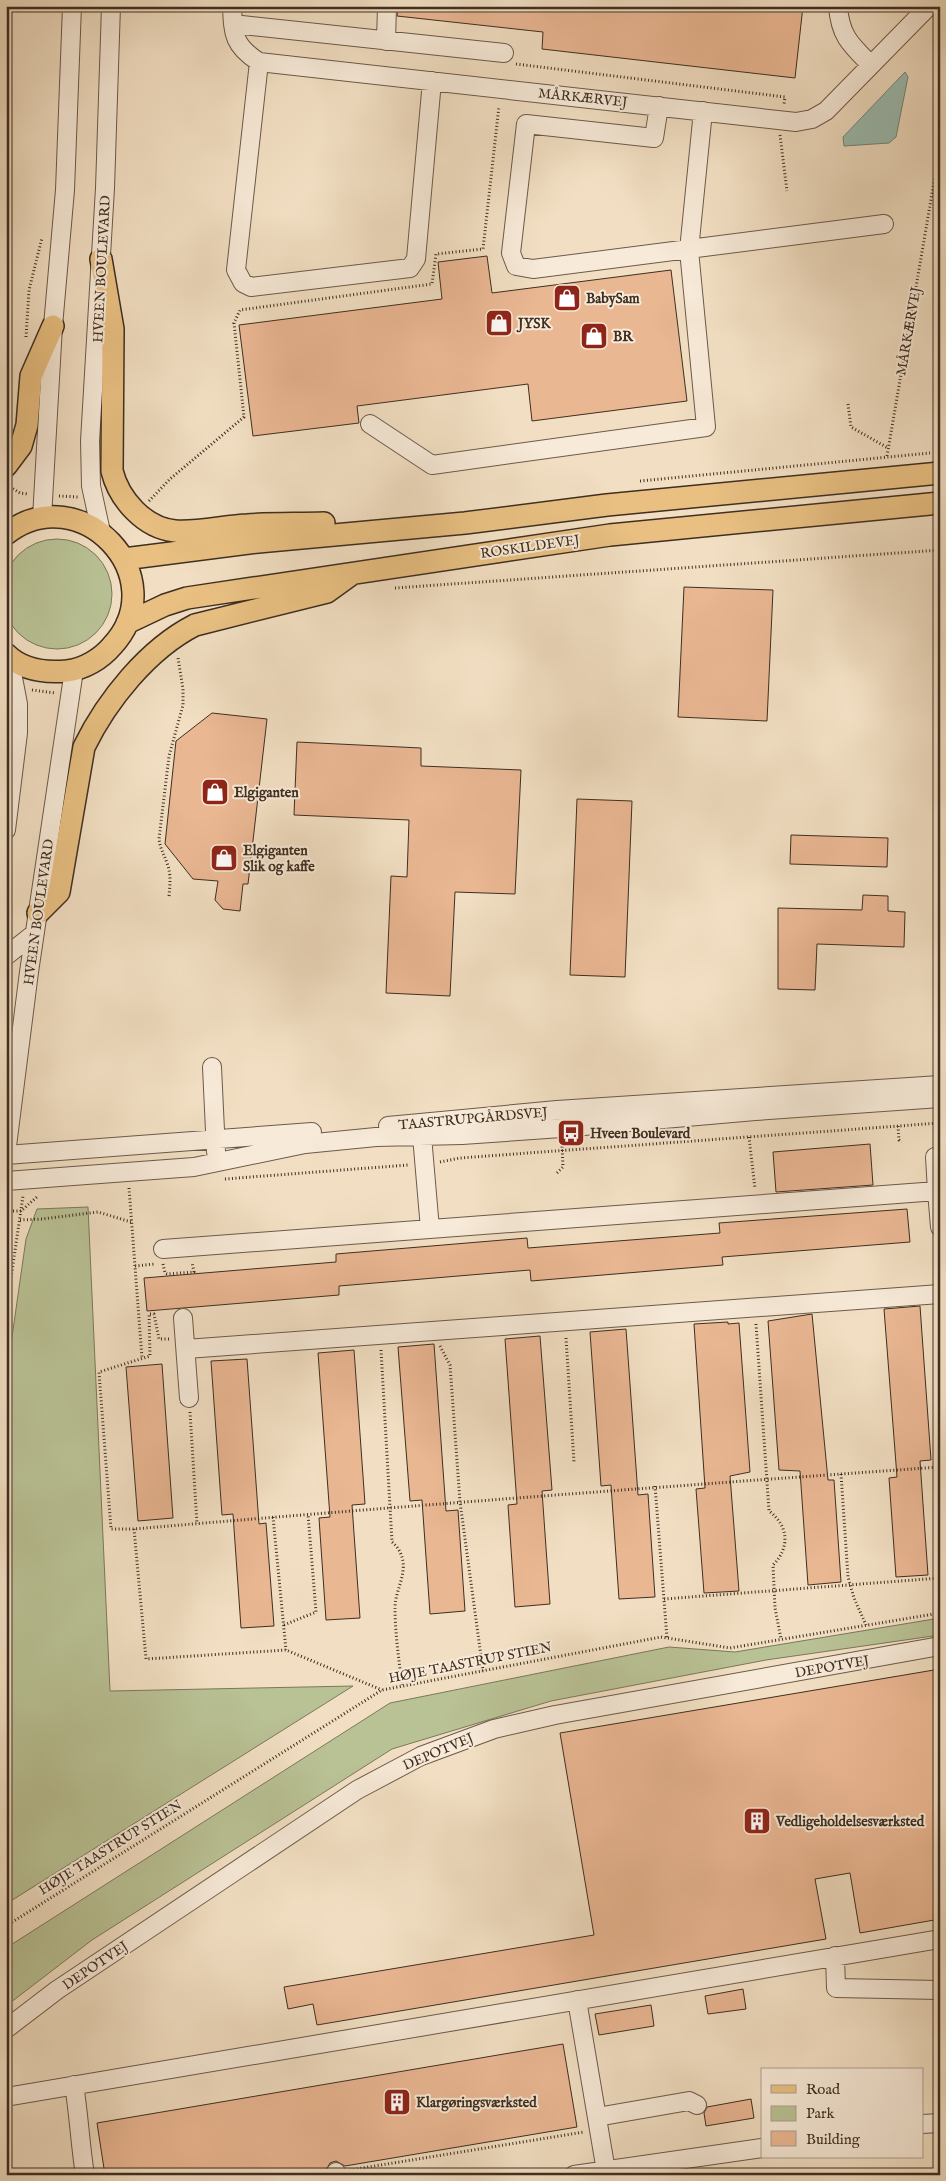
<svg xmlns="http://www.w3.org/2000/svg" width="946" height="2181" viewBox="0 0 946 2181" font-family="'IM FELL English',serif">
  <rect width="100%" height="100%" fill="#f2dfc3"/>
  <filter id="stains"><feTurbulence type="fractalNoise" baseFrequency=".004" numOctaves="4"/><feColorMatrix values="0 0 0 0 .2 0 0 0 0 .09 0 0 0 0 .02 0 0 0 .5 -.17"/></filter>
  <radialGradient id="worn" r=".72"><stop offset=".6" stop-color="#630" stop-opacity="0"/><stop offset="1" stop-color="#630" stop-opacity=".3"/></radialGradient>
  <path fill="#b9c295" stroke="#7c785b" d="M2 594a55 55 0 1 1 110 0a55 55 0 1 1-110 0Z
    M88,1207l22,484 243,-5 -347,218v-525l20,-140 11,-30z
    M940,1618v17l-174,25 -215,41 -159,48 -300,191 -86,66v-58l384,-245 279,-56 66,5z"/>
  <path fill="#9bbdb2" stroke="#768478" d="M905,72l3,5 -12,60 -7,6 -45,3 -1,-9z"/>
  <path fill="#eab793" stroke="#3f2e21" d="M398,6h405l-8,72 -253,-29 1,-17 -146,-16z
    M487,256l5,37 179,-23 16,131 -155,20 -4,-37 -171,22 2,17 -106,13 -14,-111 203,-26 -4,-37z
    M684,587l89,3 -6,131 -89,-4z
    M212,713l55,6 -19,165h-5l-3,27 -17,-2 -8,-9 3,-19 -25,-2 -28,-35 11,-103z
    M297,742l124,6v18l100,4 -6,124 -60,-2 -5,104 -64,-3 5,-117 16,1 2,-57 -115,-5z
    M577,799l55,2 -7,176 -55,-2z
    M791,835l97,3 -1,29 -97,-3z
    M863,895l25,1v15l17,1 -1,35 -87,-3 -2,46 -37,-1v-81l84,2z
    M870,1144l3,41 -97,7 -3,-40z
    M907,1209l3,33 -188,15 1,8 -192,16 -1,-11 -191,16v9l-192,16 -3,-33 192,-16v-8l191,-16 1,10 192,-15 -1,-10z
    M920,1306l11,154 -11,1 8,114 -32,2 -7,-99 8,-1 -13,-168z
    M812,1314l16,166h6l7,102 -33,3 -8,-114 -21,-1 -11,-149z
    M728,1322v2l11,-1 11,149 -20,4 9,115 -35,2 -8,-104 9,-1 -11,-164z
    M626,1329l12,166 10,-1 7,103 -36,2 -8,-114 -10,1 -11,-154z
    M540,1336l12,154 -10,1 8,113 -35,3 -7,-102 9,-1 -12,-165z
    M434,1344l12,167 12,-1 7,101 -35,3 -8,-114 -12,1 -12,-154z
    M354,1350l11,154 -13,1 8,113 -34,2 -7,-102 11,-1 -12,-164z
    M247,1359l12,165 7,-1 8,103 -33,2 -8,-114 -11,1 -11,-154z
    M162,1364l11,154 -35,3 -12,-154z
    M940,1669v250l-80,14 -10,-60 -35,6 11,60 -509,86 -4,-21 -25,5 -4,-22 310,-52 -34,-202z
    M743,1989l3,20 -38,5 -3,-18z
    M651,2005l3,21 -55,9 -4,-21z
    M563,2044l14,83 -232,39 -9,-5 -6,2 -4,7 -31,5h-190l-8,-52z
    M751,2099l3,19 -48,8 -2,-13 3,-6z"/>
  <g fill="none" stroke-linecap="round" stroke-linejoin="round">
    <g stroke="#6c5a4a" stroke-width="20">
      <path id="minor" d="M232,6c1,29 2,40 27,56l537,60 16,-3 14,-8 103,-105
        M838,6c2,30 13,39 33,59
        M233,24l271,29
        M386,41l1,-35
        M259,62l-23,208 7,13 8,4 159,-19 6,-9 16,-178
        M659,106l-5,32 -128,-14 -15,129 5,13 17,3 351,-45
        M370,424l62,41 274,-38 -17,-177 14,-139
        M42,518l11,-192 12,-136 7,-184
        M101,532l-10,-46 -1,-45 15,-253 6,-182
        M6,830l12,-97v-29l-9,-47
        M6,956l29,-23
        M212,1067l4,85
        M388,1126l169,-16 383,-25
        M422,1136l8,93
        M6,1154l23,-182 45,-302
        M6,1155l306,-23
        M6,1181l188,-14 111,-23 71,-7 86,-2 99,-7 194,-17 185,-13
        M937,1191l3,36
        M163,1249l774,-58 -2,-34h5
        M183,1318l6,80
        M186,1349l754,-55
        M835,1956l1,32 104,2
        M577,2000l29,171
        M6,2029l51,-39 300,-200 64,-34 73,-27 61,-14 385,-69
        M74,2085c5,30 6,59 11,90
        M6,2097l934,-158
        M597,2117l92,-16 8,4
        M922,2124l18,-1
        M336,2172v3
        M574,2175l188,-27"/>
    </g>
    <g stroke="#3f2e21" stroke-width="24">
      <path id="major" d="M101,259l12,70 -1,142c7,28 32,57 63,60 19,2 51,-5 72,-6 26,-2 52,-1 77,-2
        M6,466l15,-20 6,-21 4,-49 22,-50
        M6,534c74,-58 170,43 106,112 -11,13 -28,23 -45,25 -21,2 -45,-1 -61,-17
        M124,559l134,-17 207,-19 142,-18 333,-32
        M127,623l38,-18 22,-7 423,-63 330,-32
        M38,913l21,-21 25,-145c23,-47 64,-98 111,-122l132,-33 25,-18"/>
    </g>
    <path stroke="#3f2e21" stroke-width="3" stroke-dasharray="1 2.5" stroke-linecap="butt" d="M516,64l269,33 -1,7
      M780,135l7,56
      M26,337l3,-47 13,-52
      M848,404l3,23 37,21
      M887,456l53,-309
      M640,481l290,-28
      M7,485l13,8 8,1
      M59,496l19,1
      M149,501l21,-22 74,-62 -10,-94 6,-13 192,-26 4,-30 47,-5 16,-143
      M395,588l545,-38
      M32,690l23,3
      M169,896c1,-11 2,-20 -1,-30 -3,-10 -8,-17 -9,-27l10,-83 14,-51v-16l-5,-31
      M898,1126l1,14 3,2
      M749,1137l6,52
      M440,1162l20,-4 480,-35
      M557,1173l6,-6 -1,-23
      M225,1179l183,-14
      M129,1188l13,170
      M6,1211h15l17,-15
      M20,1220l22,-1 56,-7 33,10
      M163,1264l2,9 2,1 27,-2 -2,-10
      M135,1266l20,-2
      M6,1312l17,-116
      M756,1324l13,187c20,15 21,37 4,54l2,43 6,31
      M566,1338l8,124
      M169,1339h-10l-5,-25h-5l1,42 -51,16 12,157h23c268,-23 537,-43 806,-62
      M440,1346l10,19 10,137 23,169
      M381,1350l11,192c6,5 10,12 11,20 2,16 -8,30 -8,46 0,25 4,52 7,77
      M190,1412l7,112
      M841,1474l7,103 6,21 12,27
      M655,1486l12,152
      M273,1517l13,133
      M134,1529l12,130 140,-9 96,40
      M664,1599l276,-21
      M284,1625l32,-13 -8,-98
      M6,1926l376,-236 279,-53 69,11 210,-35
      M350,2170l234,-38"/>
    <use href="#minor" stroke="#f7ead8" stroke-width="18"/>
    <use href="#major" stroke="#e9c082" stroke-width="21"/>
  </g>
  <defs>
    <g id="shop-square" transform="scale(1.4375)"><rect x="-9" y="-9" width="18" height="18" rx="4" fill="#8f2418" stroke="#f7ead8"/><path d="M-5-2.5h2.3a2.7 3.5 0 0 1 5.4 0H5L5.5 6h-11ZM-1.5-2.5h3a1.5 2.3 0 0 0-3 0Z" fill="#fff"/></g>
    <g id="bus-square" transform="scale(1.4375)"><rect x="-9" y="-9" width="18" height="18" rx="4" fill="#8f2418" stroke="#f7ead8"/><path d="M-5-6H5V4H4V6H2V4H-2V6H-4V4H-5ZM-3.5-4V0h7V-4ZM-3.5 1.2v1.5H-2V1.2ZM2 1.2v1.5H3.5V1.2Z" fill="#fff"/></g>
    <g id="building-square" transform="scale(1.4375)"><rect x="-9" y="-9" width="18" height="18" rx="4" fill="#8f2418" stroke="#f7ead8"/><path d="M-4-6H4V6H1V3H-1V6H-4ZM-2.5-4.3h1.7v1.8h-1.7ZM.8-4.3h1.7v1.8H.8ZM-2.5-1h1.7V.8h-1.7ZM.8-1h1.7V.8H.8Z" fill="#fff"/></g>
  </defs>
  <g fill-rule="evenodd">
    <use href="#shop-square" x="567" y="298"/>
    <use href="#shop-square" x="499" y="323"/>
    <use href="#shop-square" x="594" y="336"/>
    <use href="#shop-square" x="215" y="792"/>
    <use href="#shop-square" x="224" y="858"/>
    <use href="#bus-square" x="571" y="1133"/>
    <use href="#building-square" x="757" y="1821"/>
    <use href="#building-square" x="397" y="2102"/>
  </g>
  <g text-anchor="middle" stroke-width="4" stroke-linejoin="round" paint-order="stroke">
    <g font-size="14" fill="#3f2e21" stroke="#f7ead8">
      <text transform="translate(583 97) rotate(6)" y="5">MÅRKÆRVEJ</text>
      <text transform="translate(101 269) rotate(-87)" y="5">HVEEN BOULEVARD</text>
      <text transform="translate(908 331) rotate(-80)" y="5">MÅRKÆRVEJ</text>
      <text transform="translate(530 546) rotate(-8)" y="5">ROSKILDEVEJ</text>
      <text transform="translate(38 912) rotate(-82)" y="5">HVEEN BOULEVARD</text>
      <text transform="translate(473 1118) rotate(-5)" y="5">TAASTRUPGÅRDSVEJ</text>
      <text transform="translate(470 1662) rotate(-11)" y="5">HØJE TAASTRUP STIEN</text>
      <text transform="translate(832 1666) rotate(-10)" y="5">DEPOTVEJ</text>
      <text transform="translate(438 1751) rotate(-23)" y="5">DEPOTVEJ</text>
      <text transform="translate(110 1847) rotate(-32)" y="5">HØJE TAASTRUP STIEN</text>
      <text transform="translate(95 1965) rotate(-34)" y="5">DEPOTVEJ</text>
    </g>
    <g font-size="14" font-weight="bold" fill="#3f2e21" stroke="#f7ead8" text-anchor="start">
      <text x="586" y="303">BabySam</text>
      <text x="518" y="328">JYSK</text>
      <text x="613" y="341">BR</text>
      <text x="234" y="797">Elgiganten</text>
      <text x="243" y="855">Elgiganten<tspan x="243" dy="16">Slik og kaffe</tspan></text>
      <text x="590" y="1138">Hveen Boulevard</text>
      <text x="776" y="1826">Vedligeholdelsesværksted</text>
      <text x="416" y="2107">Klargøringsværksted</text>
    </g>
  </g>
  <rect width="946" height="2181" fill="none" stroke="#f2dfc3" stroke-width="25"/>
  <rect x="8" y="8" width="931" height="2166" fill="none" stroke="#3f2e21" stroke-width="2.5"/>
  <rect x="12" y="12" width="921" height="2156" fill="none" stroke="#3f2e21"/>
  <rect x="761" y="2068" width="162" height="90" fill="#f7ead8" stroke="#ad9f8f"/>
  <rect x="771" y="2085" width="25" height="8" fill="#e9c082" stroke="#ad9f8f"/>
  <text x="806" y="2094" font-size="15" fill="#3f2e21">Road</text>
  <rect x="771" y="2106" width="25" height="15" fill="#b9c295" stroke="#ad9f8f"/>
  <text x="806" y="2118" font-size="15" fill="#3f2e21">Park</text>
  <rect x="771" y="2131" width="25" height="15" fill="#eab793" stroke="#ad9f8f"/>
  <text x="806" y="2144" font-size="15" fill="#3f2e21">Building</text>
  <rect width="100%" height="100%" filter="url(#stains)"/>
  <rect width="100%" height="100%" fill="url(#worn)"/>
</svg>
